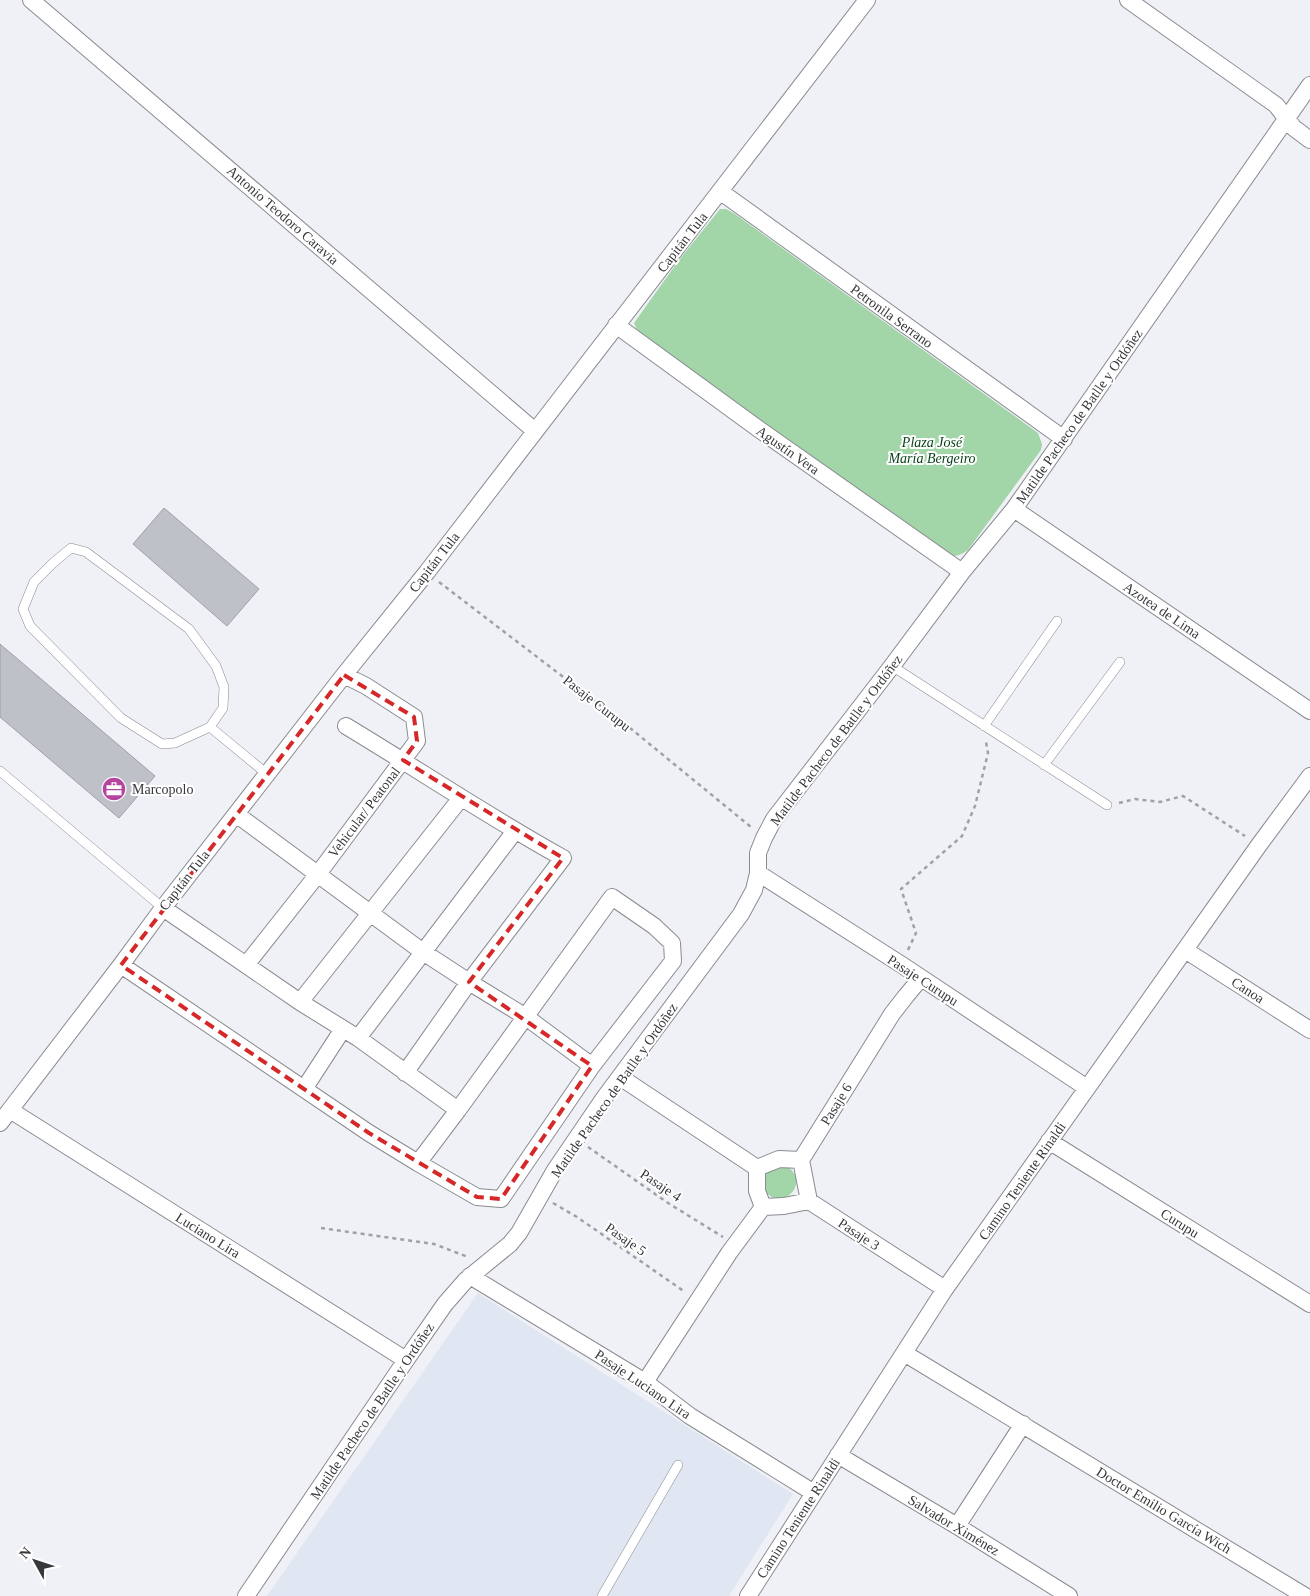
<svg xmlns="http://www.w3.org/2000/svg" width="1310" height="1596" viewBox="0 0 1310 1596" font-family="'Times New Roman',serif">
  <rect width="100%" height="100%" fill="#eff1f7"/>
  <path fill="#e1e6f3" d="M478,1293l315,201 -64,102h-462z"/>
  <path fill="#a2d5a7" d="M720,209h6l9,5 303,219 4,11 -1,6 -73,100c-7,5 -12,7 -21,6l-292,-212 -14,-11 -5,-5 -2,-5 45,-63z
    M787,1166c26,19 -9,48 -23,23l1,-17 4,-4z"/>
  <path fill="#bec1c7" stroke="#9da0a5" d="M164,508l95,81 -32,37 -94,-82z
    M0,644l155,132 -36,42 -119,-101z"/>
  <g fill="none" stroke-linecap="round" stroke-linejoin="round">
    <g stroke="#898b91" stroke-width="10">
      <path id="service" d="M71,548l15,4 103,77 27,37 8,21 -1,21 -13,19 -35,16 -13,1 -41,-26 -91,-92 -7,-17 11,-27 19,-19z
        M892,666l215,139
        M984,726l73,-105
        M210,727l57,47
        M1044,765l76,-103
        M0,771l163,137
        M602,1596l76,-131"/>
    </g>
    <g stroke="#898b91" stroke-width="18">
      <path id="minor" d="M31,0l504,431
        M1128,0l148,105 18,23 16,12
        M721,192l343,247
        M616,325l144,105 202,142
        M1014,509l296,202
        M236,814l187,138 46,30 94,-124c-74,-41 -144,-88 -217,-132
        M758,873l144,92 185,123
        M163,908l137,94 58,36 100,72 154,-213 42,29 18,17 1,18 -81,105 -91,133 -24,-2 -59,-34 40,-53
        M1185,950l125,80
        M121,965l248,168 49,30
        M246,965l72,-91 99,-133 -3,-24 -48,-31 -22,-11
        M300,1002l161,-204
        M358,1038l157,-207
        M405,1073l64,-91 57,35 66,49
        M620,1077l137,91
        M304,1089l39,-60
        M10,1110l396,250
        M0,1123l121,-158 42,-57 181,-233 83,-103 440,-572
        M1049,1141l261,163
        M801,1160l8,41 136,88
        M763,1207l21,-1 25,-5
        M470,1276l175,106 45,34 124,77
        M904,1353l401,243
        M645,1382l84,-129 34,-46 -6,-16v-23l22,-9 22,1 91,-146 14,-18 15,-18
        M838,1455l119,71 112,70
        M957,1526l66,-102
        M246,1596l160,-236 39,-56 21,-24 44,-36 9,-11 36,-63 49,-72 137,-184 13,-24 4,-17v-20l6,-15 10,-19 118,-153 70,-94 52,-63 296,-424
        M748,1596l197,-307 314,-444 51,-69"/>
    </g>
    <path stroke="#a0a1a6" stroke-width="2.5" stroke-dasharray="4 4" stroke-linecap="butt" d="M439,582l191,146 121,99
      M1119,803l16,-4 25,3 23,-6 62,40
      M908,950l8,-17 -15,-44 61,-53 13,-30 13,-53 -2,-11
      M588,1147l80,56 55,34
      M553,1203l24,14 108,75
      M321,1228l113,16 34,13"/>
    <use href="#service" stroke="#fff" stroke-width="9"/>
    <use href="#minor" stroke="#fff" stroke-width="16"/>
  </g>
  <path fill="none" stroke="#d62828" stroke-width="4" stroke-dasharray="10 6" stroke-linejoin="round" d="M344,675l70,42 3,24 -14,19 160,98 -94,124 123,84 -91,133 -24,-2 -108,-64 -248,-168z"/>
  <defs>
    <g id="office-disc" transform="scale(1.25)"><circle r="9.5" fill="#b5449f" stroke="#fff"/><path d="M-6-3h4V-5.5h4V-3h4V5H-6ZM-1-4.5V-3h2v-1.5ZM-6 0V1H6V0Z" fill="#fff"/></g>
  </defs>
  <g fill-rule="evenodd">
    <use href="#office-disc" x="114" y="789"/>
  </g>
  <g text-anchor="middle" stroke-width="4" stroke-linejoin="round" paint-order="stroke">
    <g font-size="14" fill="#37383b" stroke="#fff">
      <text transform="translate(283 215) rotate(41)" y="5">Antonio Teodoro Caravia</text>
      <text transform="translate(682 242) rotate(-52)" y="5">Capitán Tula</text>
      <text transform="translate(892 316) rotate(36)" y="5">Petronila Serrano</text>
      <text transform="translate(1079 416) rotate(-55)" y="5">Matilde Pacheco de Batlle y Ordóñez</text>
      <text transform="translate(788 450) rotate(35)" y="5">Agustín Vera</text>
      <text transform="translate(434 562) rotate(-52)" y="5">Capitán Tula</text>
      <text transform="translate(1162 610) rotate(34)" y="5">Azotea de Lima</text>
      <text transform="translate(597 703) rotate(38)" y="5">Pasaje Curupu</text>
      <text transform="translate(836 740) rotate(-53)" y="5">Matilde Pacheco de Batlle y Ordóñez</text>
      <text transform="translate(364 812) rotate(-53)" y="5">Vehicular/ Peatonal</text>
      <text transform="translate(184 880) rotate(-52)" y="5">Capitán Tula</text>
      <text transform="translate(923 980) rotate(33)" y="5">Pasaje Curupu</text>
      <text transform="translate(1248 990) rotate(33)" y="5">Canoa</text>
      <text transform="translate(614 1090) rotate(-55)" y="5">Matilde Pacheco de Batlle y Ordóñez</text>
      <text transform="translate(836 1104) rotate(-58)" y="5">Pasaje 6</text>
      <text transform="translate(1022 1181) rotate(-55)" y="5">Camino Teniente Rinaldi</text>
      <text transform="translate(661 1185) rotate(34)" y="5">Pasaje 4</text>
      <text transform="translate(1180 1223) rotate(32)" y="5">Curupu</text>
      <text transform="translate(859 1234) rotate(33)" y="5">Pasaje 3</text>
      <text transform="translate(208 1235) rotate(32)" y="5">Luciano Lira</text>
      <text transform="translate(626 1239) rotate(35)" y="5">Pasaje 5</text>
      <text transform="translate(643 1384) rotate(34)" y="5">Pasaje Luciano Lira</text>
      <text transform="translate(372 1411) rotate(-56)" y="5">Matilde Pacheco de Batlle y Ordóñez</text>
      <text transform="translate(1164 1510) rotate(31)" y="5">Doctor Emilio García Wich</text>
      <text transform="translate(798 1518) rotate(-57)" y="5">Camino Teniente Rinaldi</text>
      <text transform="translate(954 1525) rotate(31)" y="5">Salvador Ximénez</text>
    </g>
    <g font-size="14" font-style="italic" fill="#033e14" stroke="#fff">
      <text x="932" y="447">Plaza José<tspan x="932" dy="16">María Bergeiro</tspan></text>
    </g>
    <g font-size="14" fill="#37383b" stroke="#fff" text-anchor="start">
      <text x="132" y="794">Marcopolo</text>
    </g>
  </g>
  <g transform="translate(35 1561) rotate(310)" stroke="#ffffff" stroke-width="4" paint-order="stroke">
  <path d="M0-4L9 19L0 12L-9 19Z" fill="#37383b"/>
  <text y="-8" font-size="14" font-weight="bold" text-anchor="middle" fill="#37383b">N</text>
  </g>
</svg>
